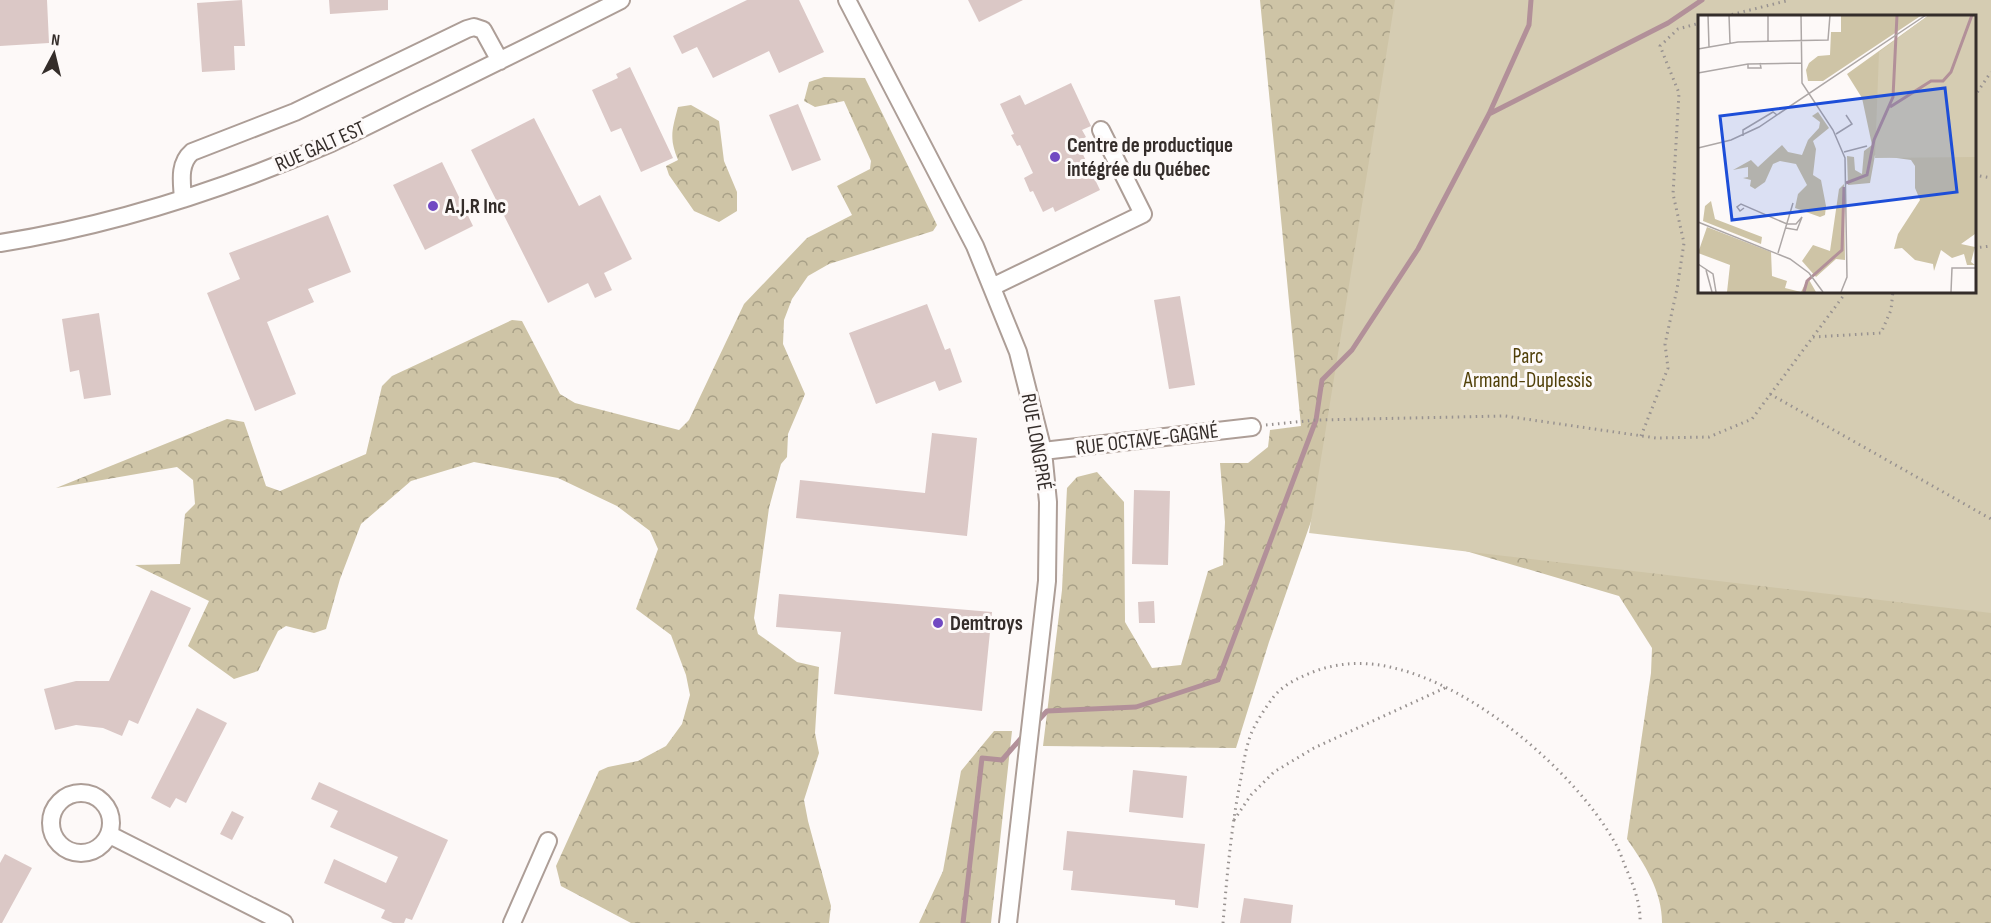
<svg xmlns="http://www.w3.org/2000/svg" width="1991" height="923" viewBox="0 0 1991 923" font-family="'Sofia Sans Condensed',sans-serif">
  <defs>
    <pattern id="forest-crowns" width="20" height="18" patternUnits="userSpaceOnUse" patternTransform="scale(1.5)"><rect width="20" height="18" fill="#cec4a6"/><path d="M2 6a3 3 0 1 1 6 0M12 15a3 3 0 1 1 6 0" fill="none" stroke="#a8a087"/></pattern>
  </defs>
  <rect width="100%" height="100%" fill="#fdf9f8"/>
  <path fill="url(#forest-crowns)" fill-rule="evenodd" d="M1260,0h731v923h-329c0,-32 -17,-58 -35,-84l24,-166 1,-25 -33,-52 -303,-89 -47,135 -33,106 -193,-2 19,-156 5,-102 10,-11 20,-5 27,30 1,120 27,46 29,-3 27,-94 15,-6 2,-43 -5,-59h28l20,-16 2,-17 31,-4zM1700,16h274v275h-274z
    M824,77l41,1 72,147 -4,6 -104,33 -21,12 -16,23 -8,21 -1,24 22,50 -17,40 -1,23 -6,7 -12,44 -15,110 4,16 39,28 22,5 -4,66 4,20 -15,47 4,21 23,85 -2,17h-198l-70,-37 -5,-20 43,-95 9,-4 30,-6 28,-15 16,-22 8,-29 -4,-20 -15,-40 -35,-26 22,-60 -8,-18 -33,-25 -59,-28 -84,-16 -63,19 -50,43 -21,55 -14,50 -12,4 -28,-7 -8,5 -20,40 -24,8 -46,-33 21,-45 -74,-36 45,-1 5,-50 10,-10 -2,-24 -16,-13 -121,21 171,-69 17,3 22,64 14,5 86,-37 16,-68 10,-10 120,-56 10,1 38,73 15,9 104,27 10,-10 55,-116 63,-66 45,-23 -15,-29 33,-17 1,-8 -27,-60 -29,6 -11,-6 5,-19z
    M691,105l28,16 5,40 13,31v19l-18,11 -25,-11 -25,-36 -3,-9 12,-6c-9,-22 -6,-30 0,-53z
    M994,731h18l-21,192h-72l24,-52 18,-100z"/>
  <path fill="#d5ccb2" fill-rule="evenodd" d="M1395,0h596v613l-682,-80zM1700,16h274v275h-274z"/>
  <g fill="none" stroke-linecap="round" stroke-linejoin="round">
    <path stroke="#b29099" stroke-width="5" d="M1489,114l179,-91 34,-23
      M1035,724l12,-13 89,-4 82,-27 98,-260 6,-40 30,-30 66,-101 71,-135 40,-89 2,-25
      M963,923l19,-165 20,2 22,-25"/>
  </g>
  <path fill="#dbc8c6" d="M0,0h47l2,43 -49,3z
    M242,0l3,46h-11l1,24 -33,2 -5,-69z
    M329,0h59v10l-58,4z
    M747,0h52l25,52 -45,21 -10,-22 -56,27 -16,-31 -15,7 -9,-18z
    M968,0h55l-44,22z
    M630,67l43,91 -32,14 -20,-44 -10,4 -19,-42 26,-12 -2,-4z
    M1071,83l20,43 -9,4 4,7 -9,5 23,48 -45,22 -2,-5 -10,5 -10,-21 -3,1 -6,-14 9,-5 -13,-28 -3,1 -6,-11 3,-1 -14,-30 20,-9 5,10z
    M798,104l23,56 -29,11 -23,-56z
    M534,118l45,88 21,-11 32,64 -28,14 8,17 -17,8 -7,-15 -40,20 -77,-153z
    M442,162l31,64 -48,24 -32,-65z
    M328,215l23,57 -43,17 6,13 -47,20 29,72 -41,17 -48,-118 33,-14 -11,-26z
    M1180,296l15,89 -26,4 -15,-89z
    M927,304l18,46 5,-2 12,34 -23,9 -4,-10 -59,23 -27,-71z
    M99,313l12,82 -27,4 -5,-29 -9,2 -8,-53z
    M932,433l45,5 -10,98 -171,-18 4,-38 125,13z
    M1134,490l36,1 -2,74 -36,-1z
    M151,590l40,18 -53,116 -9,-4 -7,16 -19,-8 -27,-3 -21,5 -11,-41 32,-8h33z
    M779,594l213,18 -10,99 -148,-17 7,-62 -65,-5z
    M1154,601l1,22h-16l-1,-21z
    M197,708l30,15 -41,80 -10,-5 -6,10 -19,-10z
    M1133,770l54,6 -4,42 -54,-6z
    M319,782l129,58 -36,80 -6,-2 -2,5h-11l-12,-5 4,-8 -61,-27 10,-24 52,24 12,-26 -68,-30 8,-16 -27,-12z
    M232,811l12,6 -12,23 -12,-6z
    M1067,831l138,13 -7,64 -23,-3v-5l-104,-10 2,-19 -10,-1z
    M5,854l27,14 -30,55h-2v-60z
    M1244,898l49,7 -2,18h-51z"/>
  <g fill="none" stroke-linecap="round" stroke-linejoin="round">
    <g stroke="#ad9e97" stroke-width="20">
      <path id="minor" d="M847,0l128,246 43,106 25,99 5,51 -1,79 -39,342
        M183,199c-1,-16 -5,-35 9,-47l103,-40 172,-83 7,-2 9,3 17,31
        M0,243c114,-18 225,-54 331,-100 36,-16 71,-35 107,-52 61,-30 122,-60 183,-91
        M992,287l151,-73 -42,-84
        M1043,451l209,-24
        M51 823a30 30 0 1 1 60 0a30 30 0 1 1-60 0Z
        M110,835l174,88
        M512,923l36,-82"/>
    </g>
    <path stroke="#989290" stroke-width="3" stroke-dasharray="1.5 4.5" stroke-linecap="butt" d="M1726,16l64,-16
      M1974,97l17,-25
      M1974,175l17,3
      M1974,248l17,-2
      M1813,337l68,-4 10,-23 2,-19
      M1770,394l221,125
      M1266,425l50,-5 189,-4 151,22 53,-1 43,-18 95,-128
      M1641,436l27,-68 -3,-24 12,-55 7,-46 -11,-49 6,-101 -19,-47 18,-17 22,-6
      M1234,820l17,-25 23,-23 40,-24 133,-61
      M1223,923c4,-47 8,-94 17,-140 3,-16 5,-33 11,-49 5,-12 13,-24 21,-35 10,-14 26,-21 41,-27 25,-10 55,-11 81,-4 81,19 179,102 220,173 5,8 8,17 11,25 8,18 16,38 15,57"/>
    <use href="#minor" stroke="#fff" stroke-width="16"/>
  </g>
  <g fill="#7149c2" stroke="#fdf9f8" stroke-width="2">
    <circle cx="1055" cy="157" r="6"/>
    <circle cx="433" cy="206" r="6"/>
    <circle cx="938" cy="623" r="6"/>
  </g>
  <g text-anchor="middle" stroke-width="6" stroke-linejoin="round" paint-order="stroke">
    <g font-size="21" font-weight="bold" fill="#342d2a" stroke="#fdf9f8" text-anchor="start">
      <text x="1067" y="152">Centre de productique<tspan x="1067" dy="24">intégrée du Québec</tspan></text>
      <text x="445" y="213">A.J.R Inc</text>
      <text x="950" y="630">Demtroys</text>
    </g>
    <g font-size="21" fill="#342d2a" stroke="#fdf9f8">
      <text transform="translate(320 146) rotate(-24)" y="7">RUE GALT EST</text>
      <text transform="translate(1147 439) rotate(-7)" y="7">RUE OCTAVE-GAGNÉ</text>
      <text transform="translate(1037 442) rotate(80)" y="7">RUE LONGPRÉ</text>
    </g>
    <g font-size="21" fill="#514009" stroke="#fdf9f8">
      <text x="1528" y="363">Parc<tspan x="1528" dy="24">Armand-Duplessis</tspan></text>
    </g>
  </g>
  <g transform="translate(1698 15)">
    <rect width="278" height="278" fill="#fdf9f8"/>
    <path d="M143,0h81l-99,66h-15l-2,-11 3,-7 9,-7 12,-1 1,-23h10zM231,0h46v219l-14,10 14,3 -4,15 4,3h-8l-3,-11 -12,4 -11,-8 -7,21 -1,-7 -18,-4 -13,-12 -8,1 4,-15 22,-34 -5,-12v-22l-4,-6 -36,-5 -5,28 -22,2 -1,-29 7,1 1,13 7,4 2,-23 8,-6 -10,-47 -15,-24zM120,97l11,16 -16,13 3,8 -3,26 8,5 5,26 -1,9 -5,2 -25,-9 3,-14 9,-9 -11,-21 -16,-3 -7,3 -8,18 -10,7 -5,-3 1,-6 -8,-2 5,-1v-10l-15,3 18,-10 7,7 24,-22 6,7 14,3 6,-15 11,-12 1,-6 -8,-6zM146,169l1,76 -9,-1 -20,18 -14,-16 11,-16 17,6 9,-62zM13,186l4,18 47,18 -1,7 -58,-23 2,-15zM9,212l64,25 1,24 15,5 -2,7 16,4 7,-14 8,14h-89l3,-27 -32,-12z" fill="#cec4a6"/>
    <path d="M231,0h46v142l-100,1 4,-106z" fill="#d5ccb2"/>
    <path fill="none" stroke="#b29099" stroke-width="3" d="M192,92l41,-26h12l8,-9 21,-57M148,168l21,-8 7,-35 19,-43 4,-82M106,277l3,-11 35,-31 2,-63"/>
    <path fill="none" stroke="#ada7a6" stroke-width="1.5" d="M10,0l1,32M31,0l1,28M70,0v27M103,0l1,68 31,47 12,28 2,119 -6,15M0,34l40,-7 90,-2 2,-25M50,49v4h13l-1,-5M0,58l50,-9 54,-1M138,119l16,-10 -6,-9M45,121v-6l30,-18 4,3M0,133l33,-8 28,-13 167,-112M146,137l23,-6M46,193l-4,3 -3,-4 4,-3 46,20h9l6,-7 -5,13 -11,-2M0,207l92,37 19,14 14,19M80,238l15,-50M0,249l15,10 3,18M8,255l6,22M253,277l1,-24h24"/>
    <path fill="#1d4ed8" fill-opacity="0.15" stroke="#1d4ed8" stroke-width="3" d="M247,73l12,104 -225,28 -12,-104z"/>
    <rect width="278" height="278" fill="none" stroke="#342d2a" stroke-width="3"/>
  </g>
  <g transform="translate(54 54) rotate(7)" stroke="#fdf9f8" stroke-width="4.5" paint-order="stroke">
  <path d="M0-4.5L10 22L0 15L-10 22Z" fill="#342d2a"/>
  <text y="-9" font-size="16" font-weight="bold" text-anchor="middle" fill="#342d2a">N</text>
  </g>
</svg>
